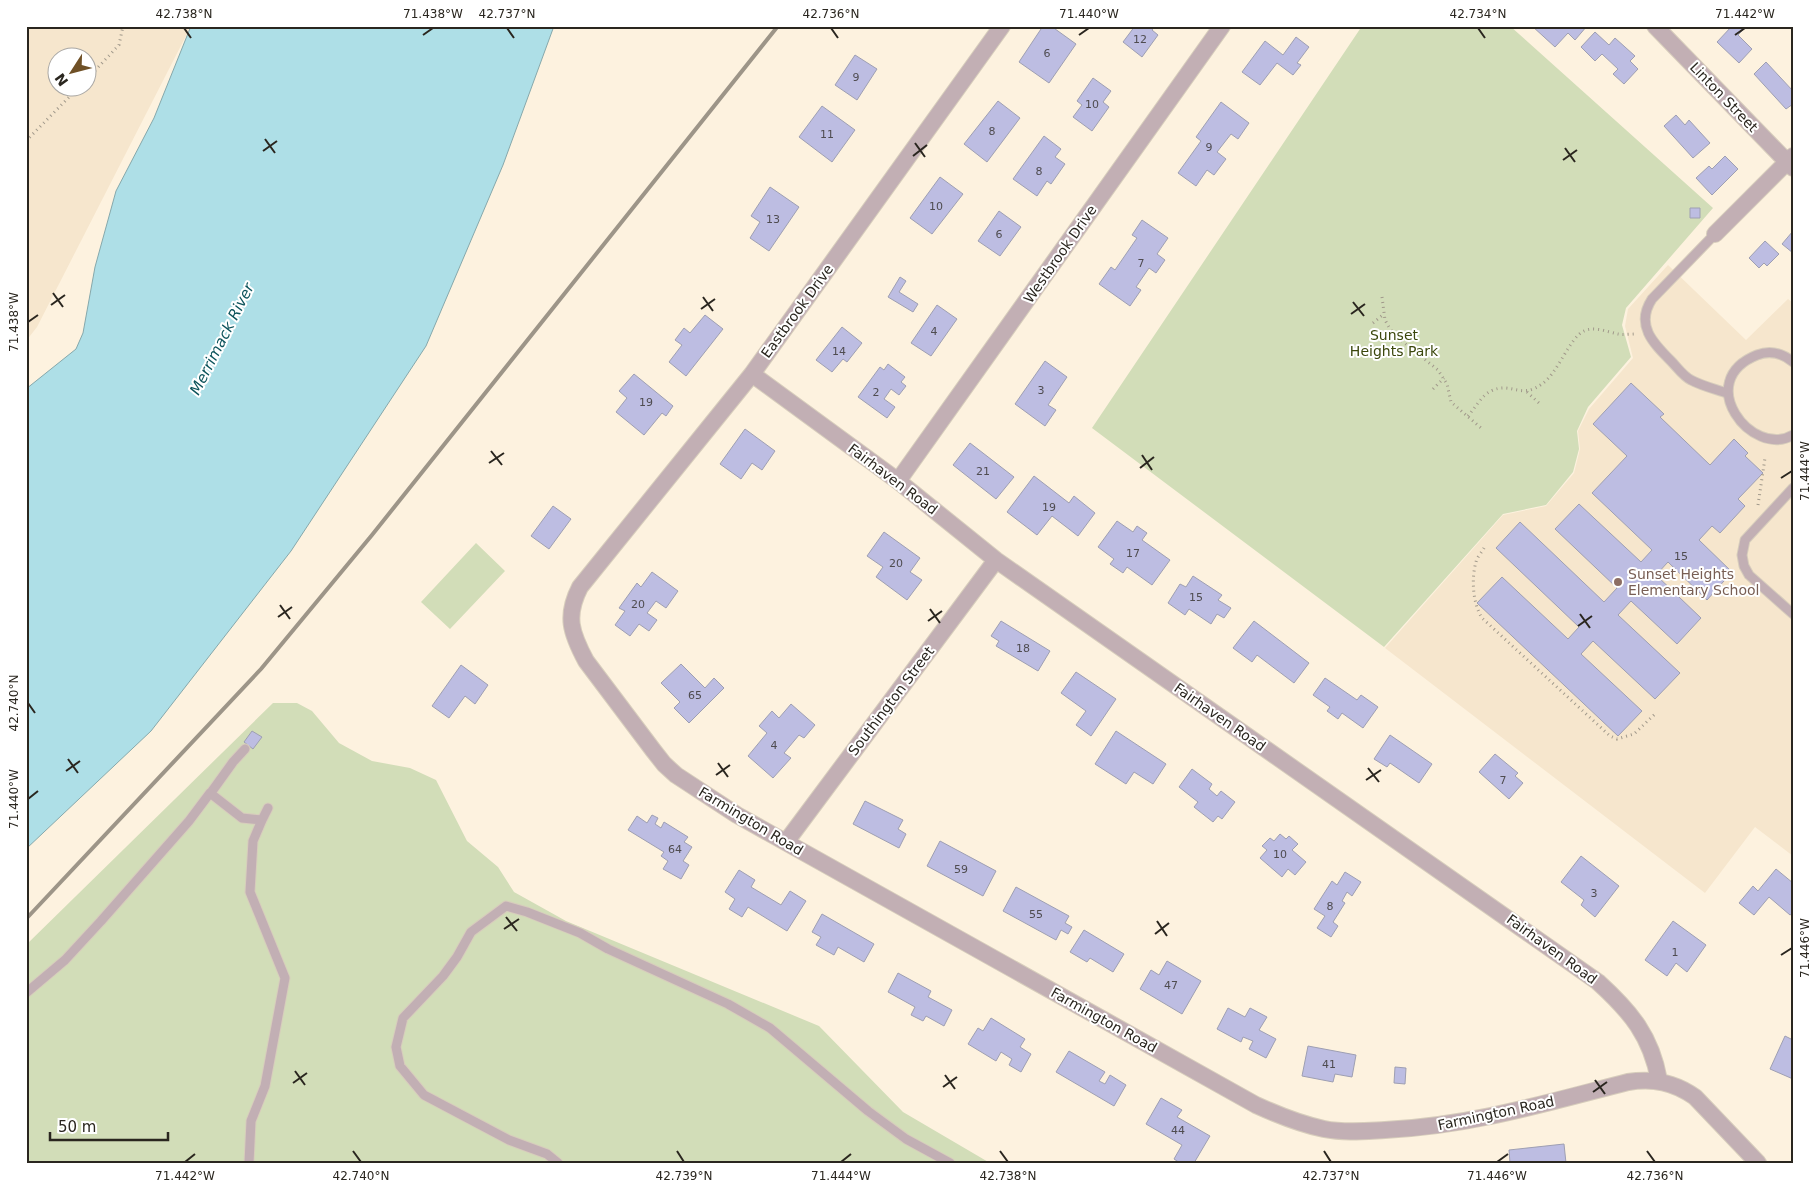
<svg xmlns="http://www.w3.org/2000/svg" width="1819" height="1189" viewBox="0 0 1819 1189" font-family="'DejaVu Sans',sans-serif">
  <rect width="100%" height="100%" fill="#fdf2df"/>
  <path fill="#f6e6cd" fill-rule="evenodd" d="M26,26h165l-154,301 -11,14zM58,58h30v30h-30z
    M1668,265l78,75 42,-41 5,4v553l-38,-29 -50,66 -320,-245 118,-133 43,-9 28,-33 6,-24 -2,-18 11,-22 44,-51 -8,-32 3,-17z"/>
  <path fill="#d2ddb8" d="M1362,26h148l203,182 -87,100 -4,17 9,32 -43,50 -11,24 2,18 -6,23 -27,33 -43,9 -119,133 -292,-219z
    M476,543l29,28 -55,58 -29,-27z
    M273,703h24l15,8 27,32 33,18 38,7 26,12 31,61 31,26 16,25 52,29 253,105 84,86 87,51h-964v-218z"/>
  <path fill="#aedfe7" stroke="#86a8ab" d="M191,26h363l-51,139 -77,181 -135,205 -140,180 -125,118v-460l50,-40 7,-16 12,-66 21,-76 38,-73z"/>
  <path fill="#bdbde2" stroke="#9e9fb2" d="M1043,26h8l25,18 -27,39 -30,-21z
    M1135,26h20l-3,4 6,5 -16,22 -19,-15z
    M1532,26h55l-12,14 -7,-7 -13,14z
    M1732,26h7l4,4 -5,5 14,14 -13,14 -22,-21z
    M1595,32l14,13 6,-7 20,18 -5,5 8,8 -14,15 -11,-10 5,-5 -16,-15 -7,7 -14,-14z
    M1296,37l13,10 -12,16 4,2 -8,10 -16,-12 -17,22 -18,-13 23,-31 18,14z
    M855,55l22,14 -20,31 -22,-15z
    M1766,62l27,29v13l-7,5 -32,-35z
    M1093,78l18,13 -8,11 6,5 -17,24 -19,-14 9,-12 -5,-4z
    M998,101l22,17 -33,44 -23,-18z
    M1221,102l28,21 -11,16 -7,-5 -14,18 9,7 -12,16 -7,-5 -11,16 -18,-13 23,-32 -5,-4z
    M822,106l33,24 -23,32 -33,-25z
    M1676,115l9,10 4,-5 21,23 -17,15 -29,-32z
    M1044,136l17,13 -6,8 10,7 -14,20 -4,-3 -10,15 -24,-17z
    M1725,156l13,13 -26,26 -16,-17 13,-12 3,3z
    M940,177l23,17 -31,40 -22,-16z
    M770,187l29,20 -30,44 -19,-13 10,-16 -9,-6z
    M1690,208h10v10h-10z
    M999,211l22,16 -21,29 -22,-15z
    M1142,220l26,18 -11,16 8,6 -9,13 -7,-5 -13,19 5,3 -11,16 -31,-22 12,-17 4,3 22,-32 -5,-3z
    M1793,231v22l-11,-9z
    M1765,241l14,13 -12,12 -3,-3 -5,5 -10,-10z
    M900,277l6,4 -7,11 19,12 -5,8 -25,-15z
    M937,305l20,14 -26,37 -20,-13z
    M705,315l18,14 -37,47 -17,-14 13,-17 -7,-5 9,-12 6,5z
    M842,327l20,16 -15,19 -4,-3 -11,13 -16,-12z
    M1045,361l22,16 -19,28 8,5 -11,16 -30,-22z
    M888,364l17,13 -4,5 5,4 -7,9 -8,-6 -7,10 11,8 -8,11 -29,-21 22,-30 4,3z
    M634,374l39,32 -7,10 -4,-3 -18,22 -28,-23 11,-14 -8,-7z
    M1631,383l33,31 -4,3 50,48 24,-26 14,14 -3,3 18,17 -25,26 7,7 -25,27 -8,-7 -13,14 33,32 -25,28 -39,-38 -12,13 45,43 -24,26 -46,-43 -13,14 62,58 -25,26 -62,-58 -12,13 61,57 -24,25 -141,-133 25,-26 66,62 11,-12 -83,-79 24,-26 84,80 13,-14 -62,-59 24,-25 62,58 11,-12 -60,-57 35,-37 -34,-32z
    M745,429l30,22 -13,19 -10,-7 -11,16 -21,-15z
    M970,443l44,34 -18,22 -43,-34z
    M1034,476l35,27 5,-7 21,17 -17,23 -26,-20 -15,19 -30,-23z
    M553,506l18,13 -22,30 -18,-13z
    M1117,521l16,11 4,-6 10,7 -5,7 28,20 -18,25 -25,-18 -4,6 -13,-9 4,-5 -16,-12z
    M884,532l36,26 -10,14 12,8 -15,20 -31,-23 7,-10 -16,-11z
    M652,572l26,19 -12,17 -10,-7 -9,12 10,7 -8,11 -10,-7 -9,12 -15,-11 10,-14 -6,-3 18,-25 4,4z
    M1193,576l29,19 -4,5 13,8 -7,10 -7,-4 -6,10 -22,-15 -4,6 -17,-12 12,-19 6,3z
    M1001,621l49,30 -12,20 -42,-25 3,-5 -8,-5z
    M1254,621l55,42 -15,20 -37,-28 -5,7 -19,-14z
    M681,664l24,24 9,-10 10,10 -35,35 -15,-15 6,-6 -19,-19z
    M461,665l27,20 -13,19 -10,-8 -16,22 -17,-12z
    M1076,672l40,27 -25,37 -15,-11 10,-14 -25,-18z
    M1325,678l32,22 4,-5 17,12 -15,21 -21,-15 -4,6 -11,-8 3,-4 -17,-12z
    M791,704l24,21 -11,13 -5,-3 -15,18 7,5 -18,20 -25,-22 19,-23 -8,-7 13,-15 7,7z
    M252,731l10,6 -9,12 -9,-7z
    M1116,731l50,33 -13,20 -19,-12 -8,12 -31,-20z
    M1390,735l42,29 -13,19 -29,-20 -3,4 -13,-8z
    M1495,754l23,19 -3,3 8,7 -14,16 -30,-27z
    M1192,769l20,15 -3,5 8,7 4,-5 14,11 -13,17 -4,-3 -5,6 -19,-15 4,-5 -19,-15z
    M865,801l38,19 -5,9 8,5 -7,14 -46,-24z
    M652,815l6,3 -3,6 6,4 3,-6 24,15 -4,5 8,5 -9,14 6,4 -8,14 -18,-10 5,-8 -7,-5 3,-4 -36,-22 9,-14 10,7z
    M1280,834l6,5 3,-3 9,8 -6,6 14,12 -11,13 -7,-6 -6,8 -22,-19 7,-8 -5,-4 8,-8 4,3z
    M940,841l56,30 -13,25 -56,-30z
    M1581,856l38,30 -24,31 -14,-12 3,-5 -23,-18z
    M1776,869l17,14v30l-3,2 -21,-18 -15,18 -15,-12 14,-17 5,5z
    M739,870l16,10 -4,7 30,18 9,-14 16,10 -19,30 -39,-24 -6,10 -13,-8 6,-10 -10,-7z
    M1345,872l16,10 -9,14 -5,-4 -5,9 3,2 -12,19 5,4 -7,11 -14,-9 8,-12 -11,-7 18,-28 5,4z
    M1016,887l53,29 -4,7 7,4 -4,7 -7,-4 -5,10 -53,-29z
    M822,914l52,30 -10,18 -26,-15 -4,8 -18,-10 5,-8 -9,-5z
    M1673,921l33,24 -19,27 -11,-9 -9,13 -22,-16z
    M1084,930l40,24 -11,18 -23,-14 -3,4 -17,-10z
    M1167,961l34,20 -19,33 -42,-25 11,-19 8,5z
    M898,973l33,18 -3,6 24,13 -8,16 -18,-10 -3,5 -12,-6 4,-8 -27,-15z
    M1228,1008l17,9 5,-9 17,9 -8,13 17,9 -10,19 -17,-9 4,-8 -10,-4 -2,5 -24,-13z
    M991,1018l34,21 -5,8 11,7 -10,18 -12,-7 3,-6 -11,-7 -5,9 -28,-17 10,-16 5,3z
    M1785,1036l8,4v39l-23,-10z
    M1308,1046l48,9 -4,22 -17,-3 -2,8 -31,-6z
    M1069,1051l36,21 -6,9 6,3 5,-9 16,10 -12,21 -58,-34z
    M1395,1067l11,1 -1,16 -11,-1z
    M1161,1098l21,12 -5,7 33,19 -16,27h-14l-6,-4 8,-14 -36,-21z
    M1564,1144l2,19h-56l-1,-13z"/>
  <g fill="none" stroke-linecap="round" stroke-linejoin="round">
    <g stroke="#d7cdbc" stroke-width="11">
      <path id="service" d="M1715,234l-63,65c-17,26 1,44 19,62 6,6 12,15 20,19 11,6 24,9 36,13
        M1793,362c-11,-9 -23,-12 -36,-7 -65,26 -5,104 36,80
        M1793,488l-48,52 -3,15 2,11 5,9 44,39
        M210,794l23,-32 12,-13
        M26,993l39,-33 36,-39 88,-100 21,-28 32,25 20,2 6,-12
        M249,1163l2,-42 14,-35 20,-108 -35,-86 3,-51 9,-21
        M558,1163l-11,-9 -38,-14 -85,-45 -24,-29 -4,-19 7,-29 40,-42 14,-19 14,-25 35,-26 21,6 53,21 28,16 120,55 42,24 98,83 38,28 44,24"/>
    </g>
    <g stroke="#d7cdbc" stroke-width="18">
      <path id="minor" d="M1002,26l-250,348 -172,213c-15,29 -9,46 6,74l67,89 11,14 12,11 61,40 519,290c22,10 44,19 68,24 20,4 41,2 61,1 85,-4 161,-27 243,-48 25,-4 46,0 67,15l63,66
        M1655,26l138,142
        M1715,234l78,-78
        M752,374l146,107 98,79 602,422c33,30 53,54 61,98
        M898,481l324,-455
        M786,842l210,-282"/>
    </g>
    <path stroke="#a1998b" stroke-width="3" stroke-dasharray="1 4" stroke-linecap="butt" d="M88,78l31,-33 4,-19
      M26,141l52,-53
      M1382,297l3,23 5,9 7,8 41,33 9,14 4,18 30,26
      M1373,323l11,-9
      M1433,389l11,-11
      M1527,392l12,11
      M1468,416c7,-8 14,-21 23,-25 20,-10 29,9 51,-7 16,-11 28,-47 42,-53 10,-5 24,1 34,3 6,1 13,0 19,0
      M1758,505l7,-47
      M1484,548c-2,4 -7,9 -8,14 -5,17 -3,42 6,56l128,118 7,3 17,-5 22,-21"/>
    <use href="#service" stroke="#c2afb4" stroke-width="9"/>
    <use href="#minor" stroke="#c2afb4" stroke-width="16"/>
    <path stroke="#9d9588" stroke-width="4" d="M26,919l235,-250 111,-134 406,-509"/>
  </g>
  <path fill="none" stroke="#2a261f" stroke-width="2" d="M184,28l7,10M507,28l7,10M831,28l7,10M1478,28l7,10M423,35l10,-7M1079,35l10,-7M1735,35l10,-7M265,139l10,14M915,143l10,14M1565,148l10,14M263,151l14,-10M913,156l14,-11M1563,160l14,-10M53,293l10,14M703,297l10,14M1353,302l11,14M51,305l14,-10M701,309l14,-10M1351,314l14,-10M28,322l10,-7M491,451l11,14M1142,455l10,15M489,463l15,-10M1140,468l14,-11M1781,478l11,-7M280,605l10,14M930,609l10,14M1580,614l10,14M278,617l14,-10M928,621l14,-10M1578,626l14,-10M28,703l7,10M68,759l10,14M718,763l10,14M1368,768l11,14M66,771l14,-10M716,775l14,-10M1366,780l15,-10M28,799l10,-8M506,917l11,14M1157,921l10,15M504,929l15,-10M1155,934l14,-11M1781,955l11,-7M295,1071l10,14M945,1075l10,14M1595,1080l10,14M293,1083l14,-10M943,1087l14,-10M1593,1092l14,-10M353,1151l8,11M677,1151l7,11M1000,1151l8,11M1324,1151l7,11M1647,1151l8,11M185,1162l10,-8M841,1162l10,-8M1497,1162l11,-8"/>
  <circle fill="#8d6e63" stroke="#fff" stroke-width="2" cx="1618" cy="582" r="5"/>
  <g text-anchor="middle" stroke-width="4" stroke-linejoin="round" paint-order="stroke">
    <g font-size="11" fill="#4f4c50">
      <text x="1140" y="43">12</text>
      <text x="1047" y="57">6</text>
      <text x="856" y="81">9</text>
      <text x="1092" y="108">10</text>
      <text x="992" y="135">8</text>
      <text x="827" y="138">11</text>
      <text x="1209" y="151">9</text>
      <text x="1039" y="175">8</text>
      <text x="936" y="210">10</text>
      <text x="773" y="223">13</text>
      <text x="999" y="238">6</text>
      <text x="1141" y="267">7</text>
      <text x="934" y="335">4</text>
      <text x="839" y="355">14</text>
      <text x="1041" y="394">3</text>
      <text x="876" y="396">2</text>
      <text x="646" y="406">19</text>
      <text x="983" y="475">21</text>
      <text x="1049" y="511">19</text>
      <text x="1133" y="557">17</text>
      <text x="1681" y="560">15</text>
      <text x="896" y="567">20</text>
      <text x="1196" y="601">15</text>
      <text x="638" y="608">20</text>
      <text x="1023" y="652">18</text>
      <text x="695" y="699">65</text>
      <text x="774" y="749">4</text>
      <text x="1503" y="784">7</text>
      <text x="675" y="853">64</text>
      <text x="1280" y="858">10</text>
      <text x="961" y="873">59</text>
      <text x="1594" y="897">3</text>
      <text x="1330" y="910">8</text>
      <text x="1036" y="918">55</text>
      <text x="1675" y="956">1</text>
      <text x="1171" y="989">47</text>
      <text x="1329" y="1068">41</text>
      <text x="1178" y="1134">44</text>
    </g>
    <g font-size="14" fill="#2a261f" stroke="#fff">
      <text transform="translate(1724 97) rotate(46)" y="5">Linton Street</text>
      <text transform="translate(1060 254) rotate(-55)" y="5">Westbrook Drive</text>
      <text transform="translate(797 311) rotate(-54)" y="5">Eastbrook Drive</text>
      <text transform="translate(893 479) rotate(37)" y="5">Fairhaven Road</text>
      <text transform="translate(891 701) rotate(-53)" y="5">Southington Street</text>
      <text transform="translate(1220 717) rotate(35)" y="5">Fairhaven Road</text>
      <text transform="translate(751 821) rotate(31)" y="5">Farmington Road</text>
      <text transform="translate(1552 949) rotate(36)" y="5">Fairhaven Road</text>
      <text transform="translate(1104 1020) rotate(29)" y="5">Farmington Road</text>
      <text transform="translate(1496 1113) rotate(-12)" y="5">Farmington Road</text>
    </g>
    <g font-size="14" fill="#3b470c" stroke="#fff">
      <text x="1394" y="340">Sunset<tspan x="1394" dy="16">Heights Park</tspan></text>
    </g>
    <g font-size="14" fill="#785e54" stroke="#fff" text-anchor="start">
      <text x="1628" y="579">Sunset Heights<tspan x="1628" dy="16">Elementary School</tspan></text>
    </g>
    <g font-size="15" font-style="italic" fill="#0c535b" stroke="#fff">
      <text transform="translate(222 339) rotate(-63)" y="5">Merrimack River</text>
    </g>
  </g>
  <rect width="1819" height="1189" fill="none" stroke="#ffffff" stroke-width="55"/>
  <g transform="translate(72 72) rotate(234)"><circle r="24" fill="#ffffff" stroke="#aaa8a5"/>
  <path d="M0-4L9 19L0 12L-9 19Z" fill="#6f5026"/>
  <text y="-8" font-size="14" font-weight="bold" text-anchor="middle" fill="#2a261f">N</text>
  </g>
  <path d="M50 1132v8h118v-8" fill="none" stroke="#2a261f" stroke-width="2.5"/>
  <text x="58" y="1132" font-size="15" fill="#2a261f" stroke="#ffffff" stroke-width="4" paint-order="stroke">50 m</text>
  <rect x="28" y="28" width="1764" height="1134" fill="none" stroke="#2a261f" stroke-width="2"/>
  <g font-size="12" text-anchor="middle" fill="#2a261f">
    <text x="184" y="18">42.738°N</text>
    <text x="433" y="18">71.438°W</text>
    <text x="507" y="18">42.737°N</text>
    <text x="831" y="18">42.736°N</text>
    <text x="1089" y="18">71.440°W</text>
    <text x="1478" y="18">42.734°N</text>
    <text x="1745" y="18">71.442°W</text>
    <text transform="translate(14 322) rotate(-90)" y="4">71.438°W</text>
    <text transform="translate(1805 471) rotate(-90)" y="4">71.444°W</text>
    <text transform="translate(14 703) rotate(-90)" y="4">42.740°N</text>
    <text transform="translate(14 799) rotate(-90)" y="4">71.440°W</text>
    <text transform="translate(1805 948) rotate(-90)" y="4">71.446°W</text>
    <text x="185" y="1180">71.442°W</text>
    <text x="361" y="1180">42.740°N</text>
    <text x="684" y="1180">42.739°N</text>
    <text x="841" y="1180">71.444°W</text>
    <text x="1008" y="1180">42.738°N</text>
    <text x="1331" y="1180">42.737°N</text>
    <text x="1497" y="1180">71.446°W</text>
    <text x="1655" y="1180">42.736°N</text>
  </g>
</svg>
